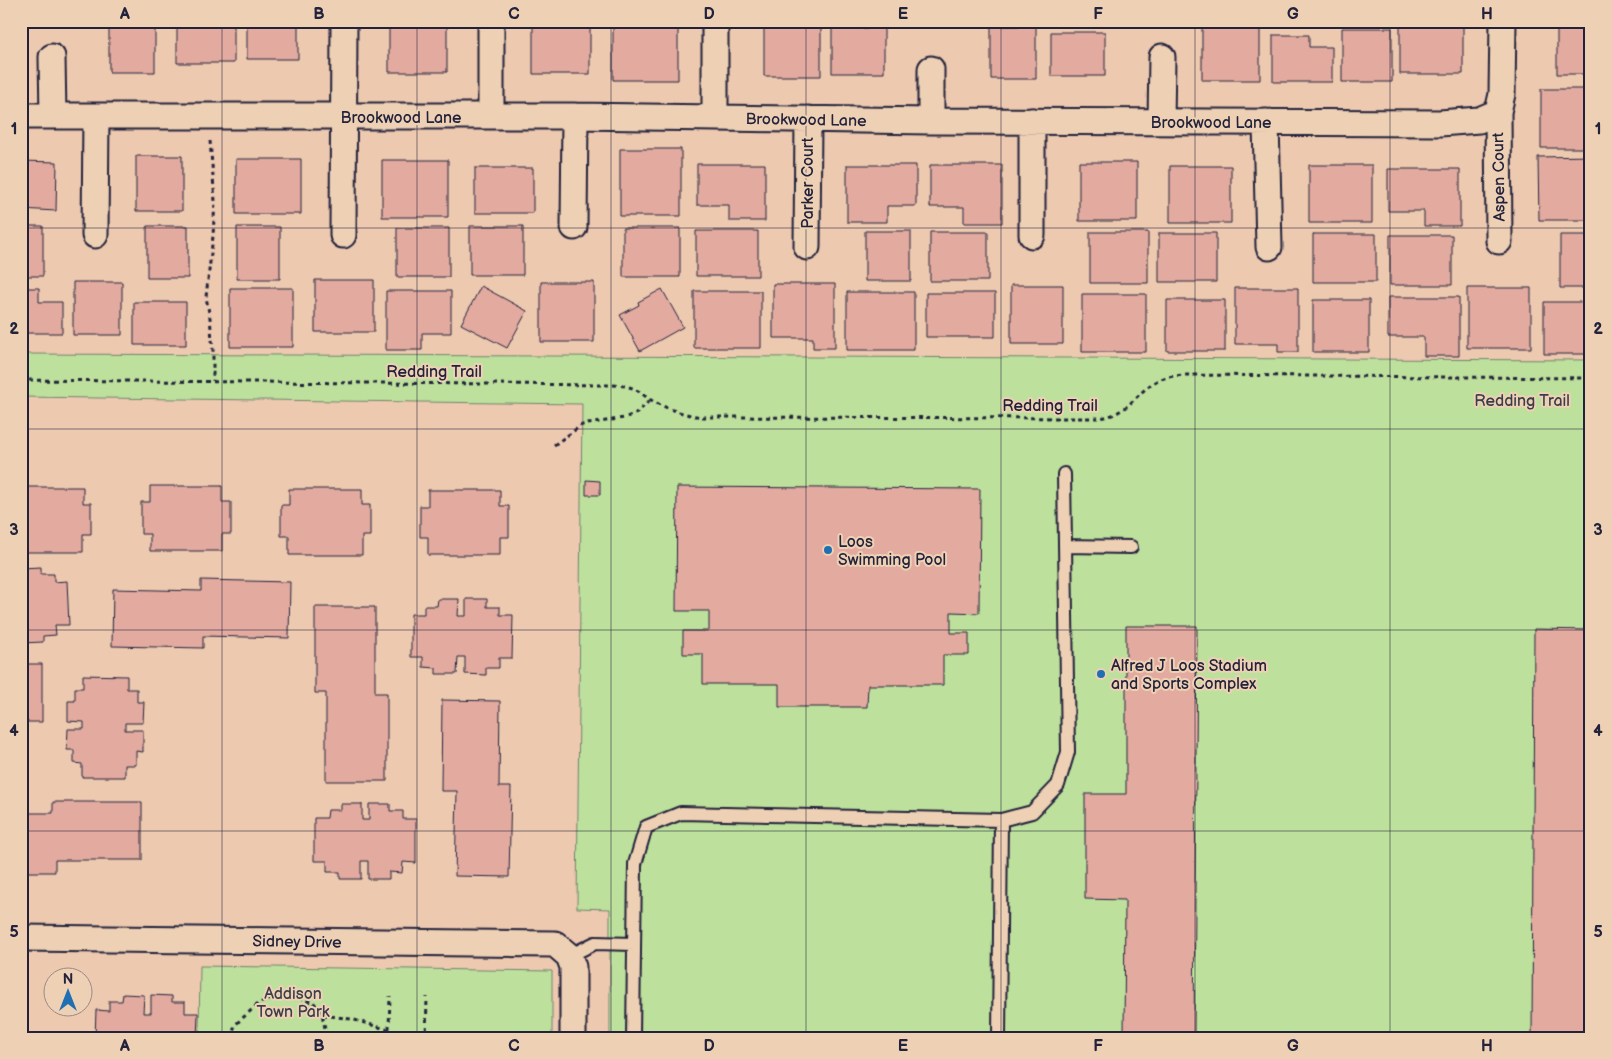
<svg xmlns="http://www.w3.org/2000/svg" width="1612" height="1059" viewBox="0 0 1612 1059" font-family="'Balsamiq Sans',sans-serif">
  <rect width="100%" height="100%" fill="#edc9b0"/>
  <filter id="ink" filterUnits="userSpaceOnUse"><feTurbulence type="fractalNoise" baseFrequency=".02" numOctaves="2"/><feDisplacementMap in="SourceGraphic" scale="10" xChannelSelector="R" yChannelSelector="G"/><feConvolveMatrix kernelMatrix="1 2 1 2 8 2 1 2 1" color-interpolation-filters="sRGB"/></filter>
  <g filter="url(#ink)">
    <path fill="#bde19c" stroke="#70826c" d="M21,354l1570,6v678h-981v-129l-33,-1 5,-504 -561,-7z
      M200,966l352,5v67h-353z"/>
    <path fill="#e3aaa0" stroke="#22223b" d="M177,21h57v42h-57z
      M247,21h51v38h-51z
      M389,21h58v51h-58z
      M533,21h57v53h-57z
      M613,21h65v59h-65z
      M1275,21h55v2h-55z
      M1400,21h63v53h-63z
      M1557,21h34v53h-34z
      M109,22h46v50h-46z
      M991,26h45v53h-45z
      M1202,26h58v54h-58z
      M764,27h57v49h-57z
      M832,28h52v45h-52z
      M1342,28h50v54h-50z
      M1051,32h54v44h-54z
      M1273,35h36v12h23v35h-59z
      M1541,89h50v59h-50z
      M620,149h61v67h-61z
      M136,156h46v55h-46z
      M1591,156v64h-52l-1,-63z
      M236,159h65v55h-65z
      M382,160h66v57h-66z
      M21,161l36,1 -1,49 -35,-2z
      M1079,162h58v59h-58z
      M697,164h68v57h-36v-16h-32z
      M847,165h69v41h-29v16h-40z
      M930,165h72v58h-38v-16h-34z
      M1309,165h63v58h-63z
      M1170,166h61v57h-61z
      M475,168h58v45h-58z
      M1388,169h72v57h-36v-15h-36z
      M21,226h22v50h-22z
      M147,226h41v52h-41z
      M470,226h53v49h-53z
      M237,227h43v52h-43z
      M397,228h52v49h-52z
      M623,228h57v49h-57z
      M696,231h62v45h-62z
      M865,231h46v50h-46z
      M930,232h58v49h-58z
      M1090,232h58v51h-58z
      M1159,233h57v49h-57z
      M1313,234h63v48h-63z
      M1390,235h62v50h-62z
      M1560,235h31v53h-31z
      M315,280h59v52h-59z
      M73,282h49v53h-49z
      M541,282h53v60h-53z
      M773,284h62v64h-22v-10h-40z
      M1011,285h52v59h-52z
      M481,286l46,25 -20,37 -46,-24z
      M21,288h18v14h23v31h-41z
      M230,288h63v59h-63z
      M1235,288h63v64h-20v-8h-43z
      M1467,288h64v60h-64z
      M662,289l21,38 -43,24 -20,-36 19,-10 -1,-3z
      M386,291h65v42h-29v17h-36z
      M694,291h67v57h-67z
      M847,292h67v58h-67z
      M926,293h69v44h-69z
      M1082,294h64v58h-64z
      M1388,297h71v59h-35v-19h-36z
      M1167,300h58v51h-58z
      M1313,300h56v52h-56z
      M134,302h52v43h-52z
      M1544,302h47v52h-47z
      M586,480l14,1v14h-14z
      M150,486h72v16h9v32h-9v17h-72v-17h-9v-32h9z
      M21,487h62v16h8v31h-8v18h-62z
      M677,487l303,2 -1,124 -28,-1v21h18v22h-26v30h-75l-1,22h-88v-23h-76v-30h-20v-23h26v-20h-33z
      M289,489h73v16h8v31h-8v19h-73v-19h-8v-31h8z
      M428,490h72v16h9v31h-9v18h-72v-18h-8v-31h8z
      M41,567v7h13v8l13,-1 2,44h-14l1,10 -13,1v6l-21,1 -1,-75z
      M201,580l89,2 -1,56 -86,-2v12l-91,-2 1,-57 88,2z
      M438,599h21l-1,17h8v-17h21v8h13v8h13l-1,43h-13v10h-13v7l-21,-1v-17h-7l-1,17h-21v-6l-13,-1v-10h-12v-43h13v-8h13z
      M315,607h60v86h12v88h-61v-88h-11z
      M1126,626h71l-3,412h-70l1,-138 -40,-1v-105h41z
      M1534,629l57,1v408h-59z
      M21,664h21v58h-21z
      M83,675l44,1v13h10v13h7l-1,21h-18v7h18v22l-7,-1v14h-11v12h-43v-13l-8,-1v-13h-7l1,-21h16v-7l-16,-1v-20h7v-13h8z
      M442,700l58,1 -1,86h12l-2,90 -54,-1 2,-85h-16z
      M53,802h89v58h-87v12h-34v-59h32z
      M341,804h21v16h7v-16h21v7h13v8h13v44l-13,-1 -1,11 -13,-1v7h-21v-18h-7v18h-21v-7h-13v-11h-13v-43h13l1,-8h13z
      M123,994l21,1 -1,18h8v-18l21,1v6h13v11h13l-1,25h-102l1,-28 13,1v-10h13z"/>
    <g fill="none" stroke-linecap="round" stroke-linejoin="round">
      <g stroke="#22223b" stroke-width="16">
        <path id="service" d="M1065,546l66,1
          M1001,820l31,-8 26,-27 10,-33 -4,-278
          M569,956l26,-13 39,1
          M633,1038l2,-174 11,-37 35,-14 320,7 -2,218"/>
      </g>
      <g stroke="#22223b" stroke-width="29">
        <path id="minor" d="M491,21v95
          M715,24v93
          M52,57l1,59
          M931,69v52
          M1498,112l1,129
          M21,116h554l356,5 509,2 39,-3 19,-8 4,-18 1,-73
          M1032,121v114
          M1161,122l1,-65
          M1266,122l3,125
          M574,227l1,-111
          M95,235l1,-119
          M343,235l1,-214
          M807,247l1,-128
          M21,938l534,6 14,12 4,11v71"/>
      </g>
      <path stroke="#22223b" stroke-width="3" stroke-dasharray="4 4" stroke-linecap="butt" d="M210,141l5,60 -2,35 -7,61 4,21 3,32v31
        M21,380l586,5c10,0 22,0 31,6 5,2 8,7 13,9 16,9 34,15 52,17l396,1c27,-3 34,-21 54,-35 9,-6 20,-7 31,-8l407,3
        M554,445l28,-20 42,-7 13,-5 13,-13
        M323,1015l28,4 66,19
        M389,1029l1,-33
        M231,1038l4,-13 24,-22 28,-9 27,9 8,11 5,24
        M426,1038l1,-41
        M462,1038l27,-2 4,2"/>
      <use href="#service" stroke="#eed0b4" stroke-width="12"/>
      <use href="#minor" stroke="#eed0b4" stroke-width="25"/>
    </g>
  </g>
  <path fill="none" stroke="#22223b" stroke-width="1" stroke-opacity="0.55" d="M222,21v1017M417,21v1017M611,21v1017M806,21v1017M1001,21v1017M1195,21v1017M1390,21v1017M21,228h1570M21,429h1570M21,630h1570M21,831h1570"/>
  <g fill="#1f6fb2" stroke="#eed0b4" stroke-width="2">
    <circle cx="828" cy="550" r="5"/>
    <circle cx="1101" cy="674" r="5"/>
  </g>
  <g text-anchor="middle" stroke-width="4" stroke-linejoin="round" paint-order="stroke">
    <g font-size="16" fill="#22223b" stroke="#eed0b4">
      <text x="401" y="123">Brookwood Lane</text>
      <text transform="translate(806 119) rotate(1)" y="6">Brookwood Lane</text>
      <text x="1211" y="128">Brookwood Lane</text>
      <text transform="translate(1498 177) rotate(-91)" y="6">Aspen Court</text>
      <text transform="translate(807 183) rotate(-90)" y="6">Parker Court</text>
      <text x="434" y="377">Redding Trail</text>
      <text x="1050" y="411">Redding Trail</text>
      <text transform="translate(297 941) rotate(1)" y="6">Sidney Drive</text>
    </g>
    <g font-size="16" fill="#393f4a" stroke="#eed0b4">
      <text x="1522" y="406">Redding Trail</text>
      <text x="293" y="999">Addison<tspan x="293" dy="18">Town Park</tspan></text>
    </g>
    <g font-size="16" fill="#22223b" stroke="#eed0b4" text-anchor="start">
      <text x="838" y="547">Loos<tspan x="838" dy="18">Swimming Pool</tspan></text>
      <text x="1111" y="671">Alfred J Loos Stadium<tspan x="1111" dy="18">and Sports Complex</tspan></text>
    </g>
  </g>
  <rect width="1612" height="1059" fill="none" stroke="#eed0b4" stroke-width="55"/>
  <g transform="translate(68 992)"><circle r="24" fill="#eed0b4" stroke="#9c8a84"/>
  <path d="M0-4L9 19L0 12L-9 19Z" fill="#1f6fb2"/>
  <text y="-8" font-size="14" font-weight="bold" text-anchor="middle" fill="#22223b">N</text>
  </g>
  <rect x="28" y="28" width="1556" height="1004" fill="none" stroke="#22223b" stroke-width="2"/>
  <g font-size="16" text-anchor="middle" font-weight="bold" fill="#22223b">
    <text x="125" y="19">A</text>
    <text x="319" y="19">B</text>
    <text x="514" y="19">C</text>
    <text x="709" y="19">D</text>
    <text x="903" y="19">E</text>
    <text x="1098" y="19">F</text>
    <text x="1293" y="19">G</text>
    <text x="1487" y="19">H</text>
    <text x="14" y="134">1</text>
    <text x="1598" y="134">1</text>
    <text x="14" y="334">2</text>
    <text x="1598" y="334">2</text>
    <text x="14" y="535">3</text>
    <text x="1598" y="535">3</text>
    <text x="14" y="736">4</text>
    <text x="1598" y="736">4</text>
    <text x="14" y="937">5</text>
    <text x="1598" y="937">5</text>
    <text x="125" y="1051">A</text>
    <text x="319" y="1051">B</text>
    <text x="514" y="1051">C</text>
    <text x="709" y="1051">D</text>
    <text x="903" y="1051">E</text>
    <text x="1098" y="1051">F</text>
    <text x="1293" y="1051">G</text>
    <text x="1487" y="1051">H</text>
  </g>
</svg>
